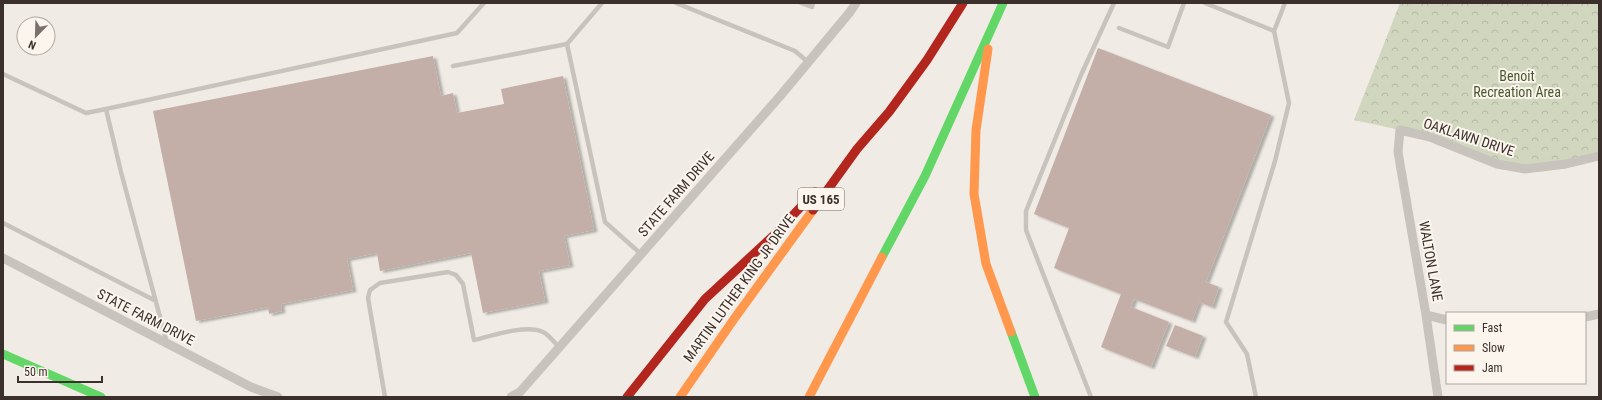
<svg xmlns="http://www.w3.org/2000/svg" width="1602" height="400" viewBox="0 0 1602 400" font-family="'Roboto Condensed',sans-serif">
  <defs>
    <pattern id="park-crowns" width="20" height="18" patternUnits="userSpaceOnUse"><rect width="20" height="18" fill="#d1d6bf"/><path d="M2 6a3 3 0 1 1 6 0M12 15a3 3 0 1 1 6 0" fill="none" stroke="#b4b8a4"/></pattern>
    <filter id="shadow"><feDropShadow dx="3.5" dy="2" stdDeviation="1" flood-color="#0004"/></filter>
  </defs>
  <rect width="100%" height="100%" fill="#f0ebe5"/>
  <path fill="url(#park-crowns)" d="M1400,3h199v153l-74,13 -125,-39 -46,-10z"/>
  <path fill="#c3afa7" filter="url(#shadow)" d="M1098,48l173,67 -65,167 13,5 -7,20 -13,-5 -7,19 -58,-22 -3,8 38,15 -18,45 -50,-20 20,-53 -67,-26 15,-40 -35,-14z
    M433,56l8,40 12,-3 4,20 47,-9 -3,-15 62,-13 31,154 -30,6 6,29 -31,6 6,30 -62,12 -12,-60 -91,18 -3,-18 -30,6 6,31 -72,14 1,7 -13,3 -1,-7 -72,14 -43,-210z
    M1175,325l28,11 -8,21 -29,-11z"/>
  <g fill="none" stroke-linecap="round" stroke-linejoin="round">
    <path stroke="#c9c3be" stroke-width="4.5" d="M676,3l119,48 13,11
      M801,3l11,4 1,-4
      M1205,3l69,28
      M1119,28l49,19 16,-44
      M567,44l38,178 36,32
      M453,66l114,-22 35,-41
      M3,74l83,39 20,-4 15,63 46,171
      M106,109l351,-76 27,-30
      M3,223l153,78
      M385,397l-17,-99 2,-8 10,-7 68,-11 8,3 7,9 11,56c17,-4 52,-16 69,-8 6,3 11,10 16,15
      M1091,397l-65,-167v-19l55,-136 33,-72
      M1256,397l-9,-43 -21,-32 49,-161 14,-58 -15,-72 11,-28"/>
    <path stroke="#c9c3be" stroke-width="9" d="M3,258l248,129 27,10
      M1426,315l21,5
      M1585,317l14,-3
      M511,397l9,-5 261,-297 69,-83 6,-9
      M1438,397l-12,-82 -28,-163 2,-22 30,7 67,27 28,5 41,-5 33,-8"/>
    <path stroke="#63d668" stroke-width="9" d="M882,257l43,-81 78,-173
      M1011,332l24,65
      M3,354l98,43"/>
    <path stroke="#ff974d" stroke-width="9" d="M988,49l-12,81 -2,64 12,70 25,68
      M680,397l54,-78 79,-109
      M809,397l73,-140"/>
    <path stroke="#b3261e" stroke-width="9" d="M813,210l44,-61 32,-37 38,-52 36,-57
      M627,397l78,-98 68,-63 42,-44"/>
  </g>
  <g text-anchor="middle" stroke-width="4" stroke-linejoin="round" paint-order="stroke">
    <rect fill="#fbf5ee" stroke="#756b66" stroke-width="1" x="798" y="188" width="46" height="22" rx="3"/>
    <g font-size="13" font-weight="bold" fill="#3b302b">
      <text x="821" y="204">US 165</text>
    </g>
    <g font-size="14" fill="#4a5a2e" stroke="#fbf5ee">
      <text x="1517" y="81">Benoit<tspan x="1517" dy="16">Recreation Area</tspan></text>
    </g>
    <g font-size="14" fill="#3b302b" stroke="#fbf5ee">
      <text transform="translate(1469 137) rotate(18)" y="5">OAKLAWN DRIVE</text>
      <text transform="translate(676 194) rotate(-49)" y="5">STATE FARM DRIVE</text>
      <text transform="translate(1431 261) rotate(80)" y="5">WALTON LANE</text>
      <text transform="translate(739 288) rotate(-54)" y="5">MARTIN LUTHER KING JR DRIVE</text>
      <text transform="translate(146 317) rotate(27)" y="5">STATE FARM DRIVE</text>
    </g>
  </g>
  <rect width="1602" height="400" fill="none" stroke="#3b302b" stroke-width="8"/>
  <rect x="1446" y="312" width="140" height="72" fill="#fbf5ee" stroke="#aea6a0"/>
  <rect x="1454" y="325" width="20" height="6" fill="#63d668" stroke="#aea6a0"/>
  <text x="1482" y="332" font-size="12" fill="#3b302b">Fast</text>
  <rect x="1454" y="345" width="20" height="6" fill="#ff974d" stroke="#aea6a0"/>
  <text x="1482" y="352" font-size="12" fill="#3b302b">Slow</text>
  <rect x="1454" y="365" width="20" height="6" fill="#b3261e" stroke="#aea6a0"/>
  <text x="1482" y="372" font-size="12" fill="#3b302b">Jam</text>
  <g transform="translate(36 36) rotate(203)"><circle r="19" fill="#fbf5ee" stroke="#aea6a0"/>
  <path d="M0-3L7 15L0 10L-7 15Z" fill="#7a716c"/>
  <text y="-6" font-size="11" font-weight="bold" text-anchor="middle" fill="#3b302b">N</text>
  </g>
  <path d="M18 376v6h84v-6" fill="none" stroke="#3b302b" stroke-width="2"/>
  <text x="24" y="376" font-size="12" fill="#3b302b" stroke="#fbf5ee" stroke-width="3" paint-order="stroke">50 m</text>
</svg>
